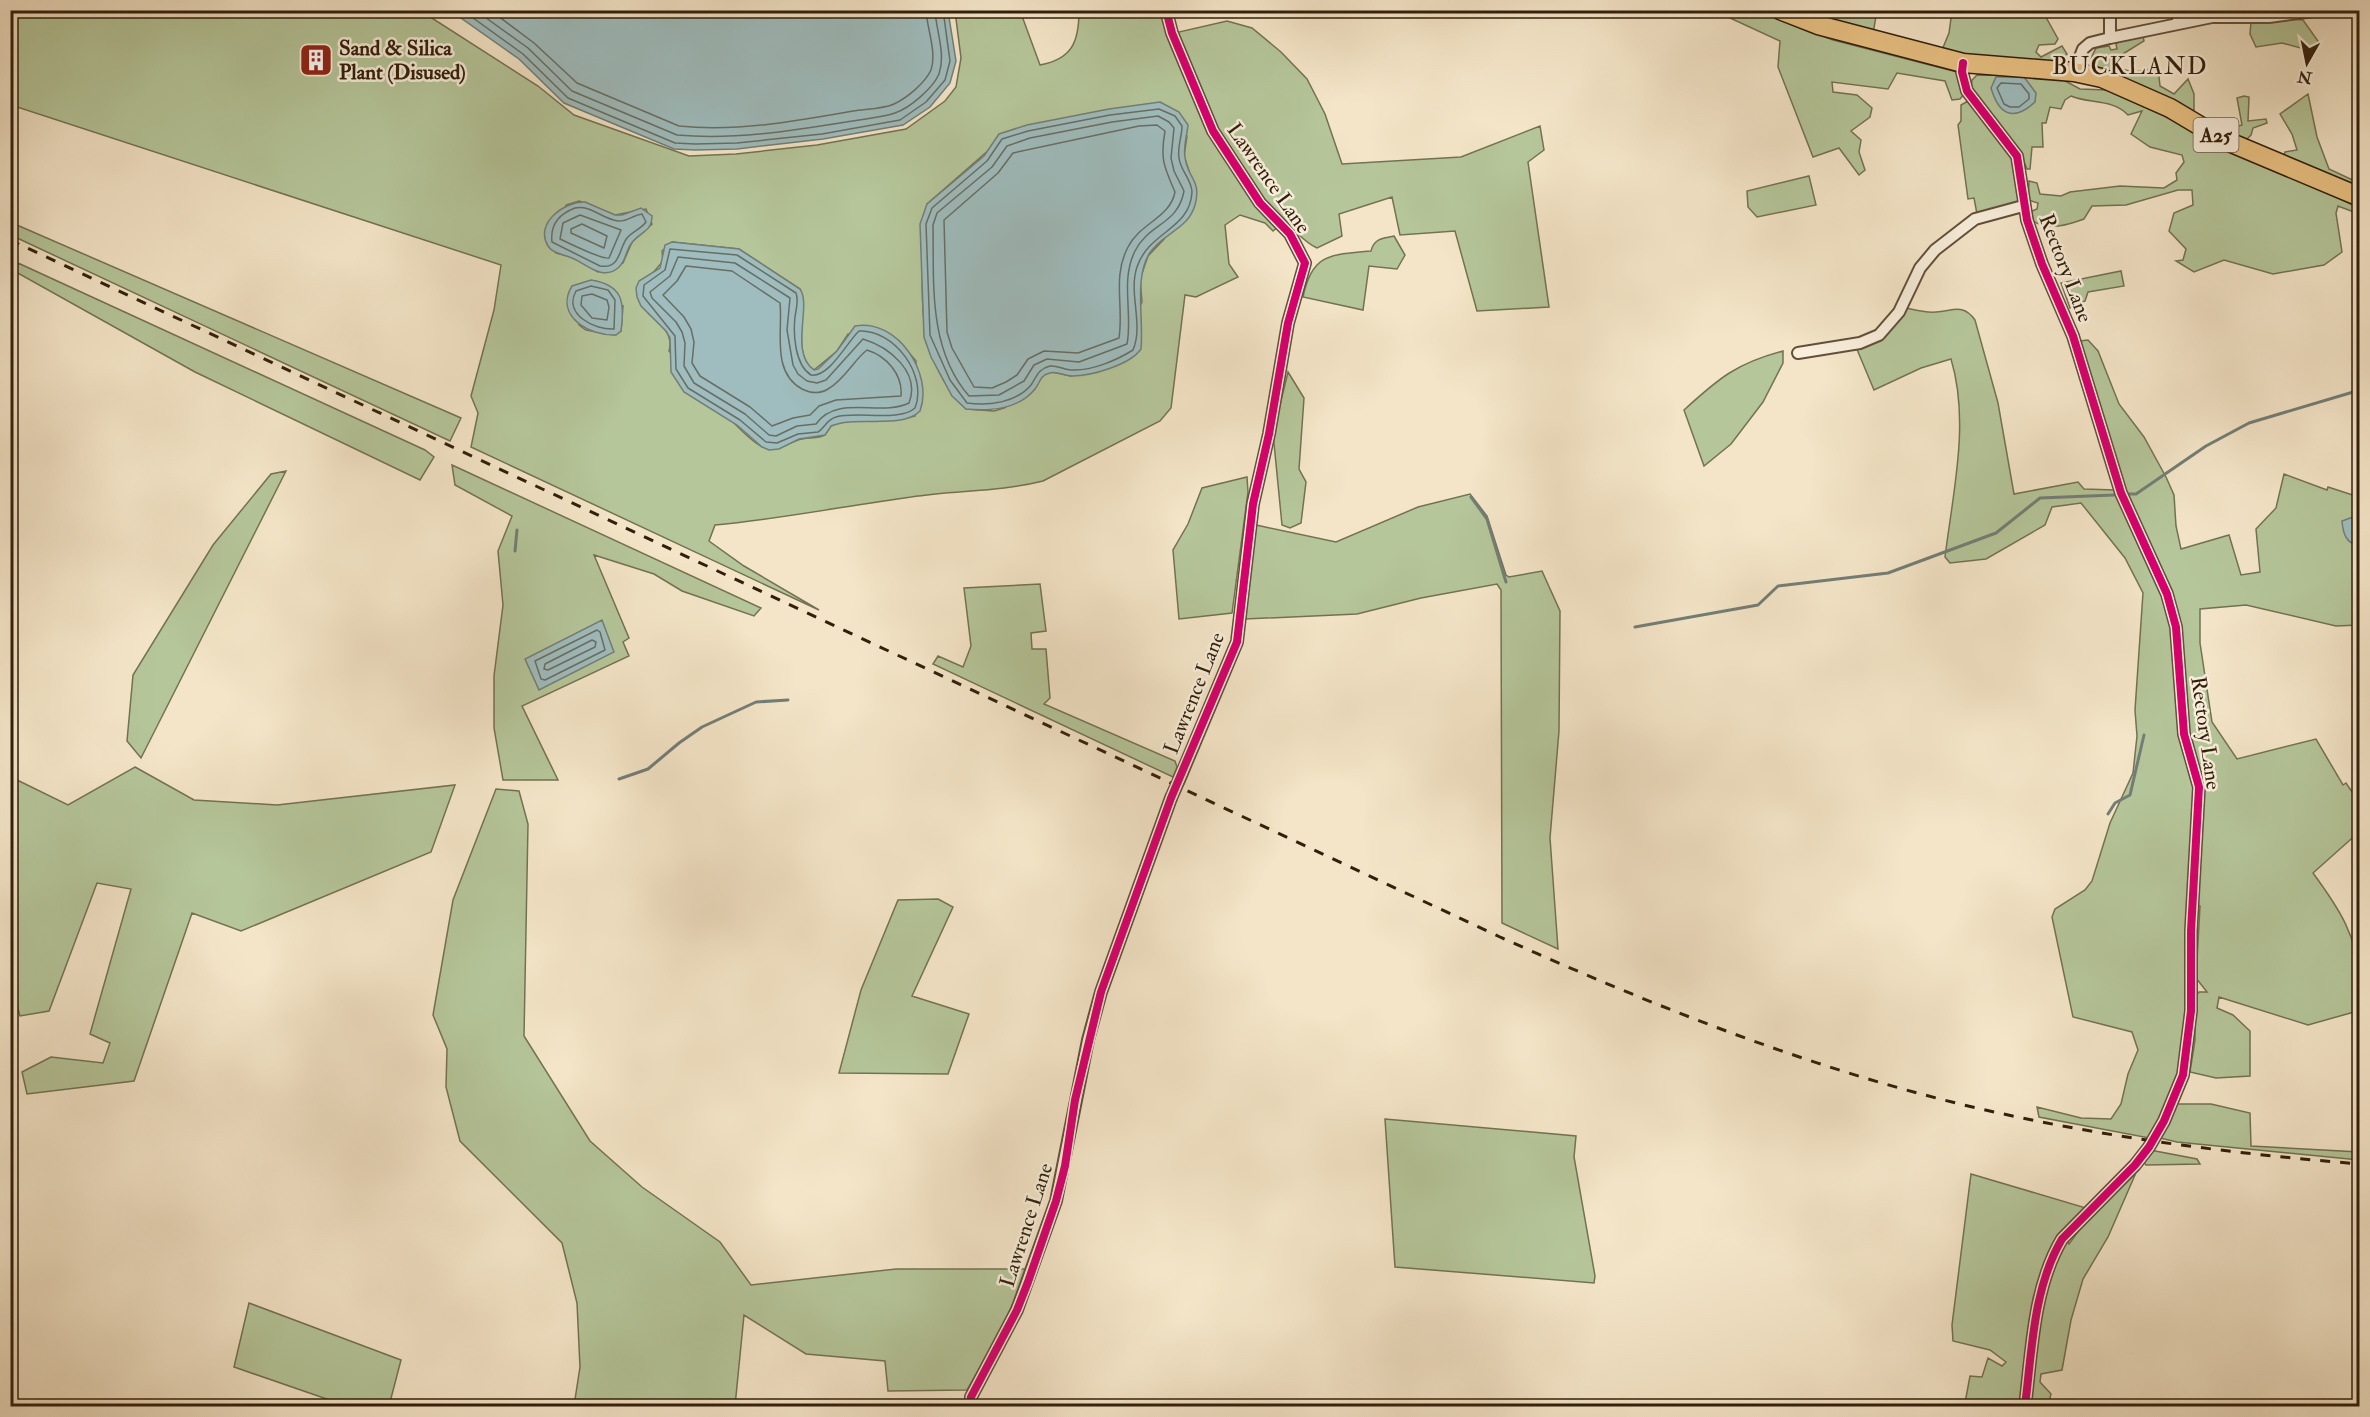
<svg xmlns="http://www.w3.org/2000/svg" width="2370" height="1417" viewBox="0 0 2370 1417" font-family="'IM FELL Double Pica',serif">
  <rect width="100%" height="100%" fill="#f4e5c8"/>
  <filter id="stains"><feTurbulence type="fractalNoise" baseFrequency=".00333" numOctaves="4"/><feColorMatrix values="0 0 0 0 .2 0 0 0 0 .09 0 0 0 0 .02 0 0 0 .5 -.17"/></filter>
  <radialGradient id="worn" r=".72"><stop offset=".6" stop-color="#630" stop-opacity="0"/><stop offset="1" stop-color="#630" stop-opacity=".3"/></radialGradient>
  <path fill="#b5c69a" stroke="#737252" stroke-width="1.5" fill-rule="evenodd" d="M1877,10l-4,24 -75,-23z
    M2042,10l16,29 -3,5 -16,1 -3,7 5,5 21,-11 5,8 -11,8 -70,-1 -44,-11 7,-17 3,-22z
    M10,11h411l117,75 36,29 115,41 47,-2 81,-9 89,-16 39,-28 11,-14 5,-29 -6,-47h63l4,5 18,49c32,-6 39,-23 39,-54h84l12,22 52,-12 25,7 29,24 26,27 18,35 17,50 119,-7 79,-31 4,24 -16,12 21,145 -72,4 -22,-80 -55,4 -8,-38 -53,17 3,22 -25,12c-16,-7 -24,-23 -40,-30l2,8 -6,5 -8,-8 -25,-8 -15,10 4,39 9,13 -42,20 -11,-2 -14,113 -11,13 -117,60c-44,11 -88,9 -132,16 -66,9 -130,22 -196,28l-6,16 35,25 75,44 -348,-163 7,-34 -7,-17 23,-86 7,-45 -490,-160zM1187,136l-3,20 5,15 -25,68 -16,17 -8,23 2,23 -36,67 -35,7 -19,-4 -10,3 -8,15 -30,18 -10,3 -28,-2c-58,-58 -43,-131 -39,-205l63,-55zM579,201l36,14 31,-6 6,15 -20,18 -9,21 -25,9 -24,-14 -18,-5 10,-48zM672,242l67,7 61,40c8,21 -9,66 14,81l23,-19 11,-17 51,7 17,20 -1,55c-27,8 -59,-1 -84,10l-6,9c-8,4 -18,2 -27,5 -12,4 -21,12 -35,7 -18,-6 -77,-78 -94,-96 5,-17 -9,-28 -21,-38l4,-39 11,-13 -1,-10zM623,306l-2,25 -6,4 -29,-5 -7,-5z
    M1715,11h41l77,29 124,32 7,22 -4,5 -8,1 -7,-19 -48,-8 -9,16 -56,-7 1,10 24,3 15,13 -2,9 -19,14 10,9 -2,12 6,18 -6,5 -20,-27 -26,9 -35,-90 2,-26z
    M2291,19l12,1 17,24 -5,8 -33,-9 -26,4 -6,-13 1,-12z
    M2143,36l1,5 -26,16v9c12,9 26,5 40,1l2,19 14,8 14,-15 6,15v19c-25,-11 -91,-31 -103,-55l5,-10 13,-2 2,4 6,-1 -1,-5 5,-4z
    M1977,75l79,1 24,13 27,1 68,31 40,25 126,53 18,9v6l-21,-8 -2,7 6,39 -18,13 -51,9 -49,-14 -30,12 -18,-11 7,-1 3,-11 -17,-18 5,-18 19,-8 -1,-15h-14l-52,15 -34,1 -8,13c-16,6 -36,12 -51,2l-1,-10 5,-2 1,-6 -10,-3 1,-19 8,2 3,11 21,2 9,-4 50,-6 44,2 13,-8 -1,-7 8,-11 -2,-7 -32,-8 -19,-13 11,-23 -14,4c-15,-16 -38,-11 -57,-19l-6,4 -4,9 -11,-2 -4,16h-4l1,24h-11l-2,22h-3l-7,-17 -49,-64 1,-8z
    M2308,94l9,43 12,32 30,14v7l-76,-33 2,-5 12,-2 -5,-16 -12,-20z
    M2244,96l5,1 -1,24 18,-2 1,4 -14,5 -2,7 -6,6 -16,-6 6,-8 7,-2 -5,-27z
    M1968,101l46,56 6,42 -4,5 -39,10 -3,-16 -6,1 -10,-74 3,-4v-16z
    M1809,176l7,29 -59,12 -9,-10 -1,-16z
    M10,222l451,196 -11,23 -435,-204 -4,-2z
    M1394,236l11,19 -8,14 -28,-3 -6,44 -60,-13c9,-44 27,-42 68,-46 3,-12 11,-13 23,-15z
    M18,263l407,187 9,7 -14,23 -225,-108 -181,-101z
    M2121,271l3,15 -36,6 -3,9 -15,7 -9,-25z
    M1906,308c9,2 20,5 30,4 17,-1 27,-9 39,8l23,83 16,91 64,-12 6,7 31,1 61,122 -53,-125 -43,-146 8,-1 10,11 21,53 25,33 22,40 8,18 2,31 5,23 48,-14 12,40 19,-3 -4,-43 20,-21 8,-34 43,16 1,-3 31,10v128l-23,1 -90,-21 -46,4v34l12,79 25,37 79,-20 27,46 3,-2 13,19v30l-46,41c25,34 46,65 46,108 0,12 2,21 -5,31l-46,13 -89,-28 -2,11 16,7 17,16v45l-34,2 -26,-6 5,-32v-43l4,-5h8l-11,-14 4,-72 -3,-1 -10,112 -11,68 -27,53 -110,-21 -2,-10 44,11 30,1 10,-15 7,-30 10,-24 -6,-18 -59,-15 -21,-100 3,-8 30,-19 7,-9 18,-58 23,-50 4,-37 -2,-26 8,-117 -18,-35 -44,-55 -29,4 -7,18 -59,34 -36,4 -5,-6c8,-65 25,-135 6,-198l-30,9 -47,22 -18,-43z
    M1783,351v12l-20,39 -32,42 -27,22 -20,-56c35,-32 53,-47 99,-59z
    M1288,372l16,26 -5,71 7,13 -5,41 -11,5 -8,-3 -9,-92z
    M452,465l309,143 -7,8 -72,-25 -28,-17 -60,-19 35,83 -6,4 6,14 -107,50 36,74h-55l-9,-52v-52l9,-71 -5,-54 14,-35 -57,-31z
    M286,471l-145,287 -14,-17 6,-66 80,-130 58,-71z
    M1247,477l1,15 -16,121 -53,6 -6,-69 15,-26 14,-36z
    M1470,494l17,22 19,59 3,2 33,-6 18,40 -1,120 -9,107 8,111 -56,-26 -1,-333 -4,-6 -76,14 -64,16 -112,5 3,-47 8,-47 80,17 82,-35z
    M1040,584l6,47 -15,2 1,16h14l4,49 -6,6 131,57 2,6 -4,10 -240,-113 5,-8 25,11 8,-21 -7,-58z
    M135,767l59,33 83,5 178,-20 -24,67 -190,79 -49,-18 -58,168 -107,13 -5,-22 29,-15 52,6 7,-20 -20,-9 41,-145 -34,-6 -48,128 -29,5 -10,-36 1,-203 57,28z
    M496,789l23,2 9,33 -4,212 66,105 52,46 78,55 31,43 145,-16h130c-14,43 -36,81 -59,121l-79,1 -3,-30 -79,-7 -62,-39 -9,91h-161l6,-39 -3,-64 -15,-60 -102,-102 -14,-54 1,-38 -14,-34 20,-115z
    M938,899l15,8 -41,89 57,18 -21,60 -109,-1 22,-83 37,-90z
    M2176,1104h35l39,9 1,33 108,6v8l-182,-18 -17,-4z
    M1385,1119l191,17 -2,21 21,119 -1,7 -199,-16z
    M2150,1150l47,9 3,5 -54,1 -4,-5z
    M1971,1174l115,34 -24,25 7,11c14,-18 44,-65 66,-69l-27,62 -25,42 -12,41 -9,50 -21,4 -1,8 11,12 -3,12h-104v-4l21,1 5,-27 12,1 6,-19 14,8 4,-4 -16,-12 -37,-9 -1,-16z
    M249,1303l152,57 -12,46h-42l-113,-39z"/>
  <path fill="#9fbdbe" stroke="#737e76" stroke-width="1.5" d="M451,11h497l8,50 -6,22 -20,24 -27,18 -80,14 -86,10 -42,1 -21,-1 -110,-46 -45,-44z
    M1996,77h28l12,16 -1,9c-22,20 -36,13 -44,-14z
    M1160,102l19,10 9,13c-1,11 -5,21 -3,32 2,21 17,23 10,48 -7,25 -33,28 -46,49 -15,25 -5,66 -8,95 -11,16 -50,27 -69,27 -7,0 -15,-5 -22,-3 -10,2 -10,10 -15,16 -17,21 -45,22 -69,20l-14,-13 -21,-39 -7,-20 -4,-113 7,-20 57,-48 15,-22 28,-9 82,-16z
    M585,202l30,13h7l19,-7 11,8c0,17 -14,16 -21,28 -6,8 -5,18 -13,24 -16,13 -31,-4 -46,-10 -8,-4 -19,-4 -24,-12 -14,-23 17,-45 37,-44z
    M672,242l67,7 61,40c12,16 -11,64 14,81l4,-1 19,-18 18,-25c42,-8 79,48 65,85 -19,19 -64,4 -89,15l-6,9 -26,4 -20,10 -10,1 -7,-3 -25,-22 -53,-33 -13,-20 -1,-34 -4,-7 -25,-25 -4,-9 -1,-9 3,-7 21,-13 5,-23z
    M591,280c32,5 34,22 30,51l-5,4c-27,1 -62,-19 -44,-49z
    M2353,517l6,2v27c-13,-3 -16,-12 -17,-25z
    M602,620l12,32 -75,38 -14,-31z"/>
  <g fill="none" stroke-linecap="round" stroke-linejoin="round">
    <path stroke="#686e64" stroke-width="1.5" d="M462,10l61,44 45,44 107,45 20,1 42,-1 85,-9 78,-14 26,-18 19,-22 5,-19 -7,-51
      M475,10l53,38 44,43 105,44c56,5 114,-4 169,-13 16,-3 34,-4 49,-9 15,-5 38,-25 44,-39 7,-21 -3,-43 -4,-64
      M490,10l44,33 43,40 102,43c58,6 118,-5 174,-15 13,-2 30,-2 41,-7 13,-6 31,-21 37,-34 6,-18 -4,-41 -5,-60
      M2001,83l20,1 8,10v5l-10,8h-9l-6,-3 -7,-16z
      M1159,109l16,7 7,10c0,11 -5,21 -3,32 1,12 13,22 13,34 -2,38 -43,39 -55,75 -9,26 7,57 -4,83 -16,10 -41,21 -61,20 -7,0 -15,-5 -22,-4 -12,3 -13,10 -19,19 -15,18 -43,21 -64,18l-17,-23 -20,-45 -4,-111 6,-16 55,-47 15,-22 26,-8 82,-16z
      M1158,116l11,6 5,6 -3,30 3,13 10,20c-6,34 -35,32 -49,60 -15,30 -2,62 -8,93l-48,18 -32,-3 -13,6 -10,16 -25,14 -30,1c-41,-47 -35,-113 -36,-171l4,-12 55,-46 15,-21 23,-8 82,-16z
      M1157,125l8,6c-5,28 -1,36 10,61 -5,26 -35,31 -47,55 -16,30 -4,59 -9,91l-41,15 -34,-2 -16,8 -11,16 -11,7 -14,6 -18,-1 -22,-39 -5,-16 -3,-112 54,-47 15,-20 126,-27z
      M575,208c17,-3 27,11 43,13 9,1 15,-6 24,-7l4,8c-5,7 -13,9 -19,16 -9,12 -6,31 -27,28l-48,-24c-2,-17 7,-28 23,-34z
      M580,215l41,15 -12,28c-7,2 -40,-15 -49,-19l3,-16z
      M582,224l25,12 -3,12 -33,-15v-4z
      M670,249l67,6 59,38c3,8 0,16 -1,24 -2,18 0,48 16,58 18,3 36,-33 48,-44 35,-2 69,44 56,77 -15,14 -59,3 -79,9 -10,3 -10,10 -18,15l-20,2 -21,9 -11,-1 -26,-22 -52,-32 -12,-19 -1,-33 -32,-40 1,-11 21,-15z
      M678,257l57,6 55,35 -3,32 6,35 5,9 9,7 10,2 9,-3 37,-41c26,8 58,33 46,64 -29,14 -72,-9 -93,21l-19,2 -21,10 -7,-1 -24,-21 -51,-31 -10,-17 1,-23 -3,-11 -6,-10 -24,-24 -2,-6 20,-16z
      M686,266l46,5 48,32c3,28 -9,69 22,86 8,4 18,5 26,0 16,-9 26,-29 39,-39 19,6 36,24 34,46l-65,4 -17,6 -9,9 -17,3 -21,8 -22,-19 -50,-31 -8,-13 2,-21 -3,-13 -7,-12 -21,-22 14,-14z
      M591,286l17,4 7,10 -1,29c-20,1 -51,-15 -38,-38z
      M592,294l15,6 2,7 -2,13 -15,-2 -11,-13 1,-9z
      M597,630l3,2 5,18 -60,30 -4,-1 -6,-18z
      M592,640l4,2 -1,5 -47,23 -4,-1 1,-5z"/>
    <path stroke="#737e76" stroke-width="3" d="M2128,494h8l70,-48 43,-23 111,-33
      M1471,497l16,22 19,63
      M515,551l2,-21
      M1635,627l123,-22 20,-19 110,-13 108,-40 44,-35 74,-3
      M619,779l29,-10 31,-26 23,-16 54,-25 32,-2
      M2108,814l7,-11 15,-8 14,-60"/>
    <g stroke="#62503a" stroke-width="14">
      <path id="street" d="M1166,10l6,23 41,98 47,72 30,31 15,29 -17,60 -19,111 -16,70 -16,138 -58,138
        M2110,10v28
        M2178,10v14
        M1963,63l-1,9 5,19 50,65 10,64 15,44 31,72 48,157 46,101 9,33 8,107 15,53 -8,144v80l-8,64 -19,46 -15,26 -14,18 -73,74c-29,49 -30,112 -37,167
        M2074,72l9,-23 7,-6 20,-5 102,-21h57l52,-7
        M1798,353l62,-10 19,-8 20,-23 21,-44 15,-18 40,-31 48,-13
        M971,1397l46,-87 39,-109 32,-161 13,-48 70,-194"/>
    </g>
    <g stroke="#311f0b" stroke-width="21">
      <path id="primary" d="M1780,10l38,15 145,38 111,9 28,6 68,30 52,31 138,58"/>
    </g>
    <use href="#street" stroke="#f8eedb" stroke-width="10"/>
    <use href="#primary" stroke="#eac284" stroke-width="18"/>
    <path stroke="#311f0b" stroke-width="3" stroke-dasharray="10 10" stroke-linecap="butt" d="M10,240l1490,697c149,67 301,128 460,167 132,32 265,49 400,60"/>
    <g stroke="#62503a" stroke-width="14" stroke-linecap="butt">
      <path id="street-bridge" d="M1171,798l8,-18"/>
    </g>
    <use href="#street-bridge" stroke="#f8eedb" stroke-width="10"/>
    <g stroke="#f8eedb" stroke-width="11">
      <path id="cycleway" d="M1963,63l-1,9 5,19 50,65 10,64 15,44 31,72 48,157 46,101 9,33 8,107 15,53 -8,144v80l-8,64 -19,46 -15,26 -14,18 -73,74c-29,49 -30,112 -37,167
        M971,1397l46,-87 11,-28 28,-81 9,-35 10,-66 26,-108 70,-194 66,-156 16,-138 16,-70 19,-111 17,-60 -15,-29 -30,-31 -47,-72 -41,-98 -6,-23"/>
    </g>
    <use href="#cycleway" stroke="#d6006c" stroke-width="8"/>
  </g>
  <defs>
    <g id="building-square" transform="scale(1.725)"><rect x="-9" y="-9" width="18" height="18" rx="4" fill="#8f2418" stroke="#f8eedb"/><path d="M-4-6H4V6H1V3H-1V6H-4ZM-2.5-4.3h1.7v1.8h-1.7ZM.8-4.3h1.7v1.8H.8ZM-2.5-1h1.7V.8h-1.7ZM.8-1h1.7V.8H.8Z" fill="#fff"/></g>
  </defs>
  <g fill-rule="evenodd">
    <use href="#building-square" x="316" y="60"/>
  </g>
  <g text-anchor="middle" stroke-width="5" stroke-linejoin="round" paint-order="stroke">
    <rect fill="#f8eedb" stroke="#6d5d49" stroke-width="1.5" x="2193.5" y="118" width="45" height="34" rx="4.5"/>
    <g font-size="20" font-weight="bold" fill="#311f0b">
      <text x="2216" y="142">A25</text>
    </g>
    <g font-size="21" font-weight="bold" fill="#311f0b" stroke="#f8eedb" text-anchor="start">
      <text x="339" y="55">Sand &amp; Silica<tspan x="339" dy="24">Plant (Disused)</tspan></text>
    </g>
    <g font-size="21" fill="#311f0b" stroke="#f8eedb">
      <text transform="translate(1269 178) rotate(55)" y="7">Lawrence Lane</text>
      <text transform="translate(2066 268) rotate(69)" y="7">Rectory Lane</text>
      <text transform="translate(1194 693) rotate(-68)" y="7">Lawrence Lane</text>
      <text transform="translate(2206 733) rotate(82)" y="7">Rectory Lane</text>
      <text transform="translate(1026 1225) rotate(-72)" y="7">Lawrence Lane</text>
    </g>
    <g font-size="24" letter-spacing="1.5" fill="#311f0b" stroke="#f8eedb">
      <text x="2130" y="74">BUCKLAND</text>
    </g>
  </g>
  <rect width="2370" height="1417" fill="none" stroke="#f4e5c8" stroke-width="36"/>
  <rect x="12" y="12" width="2346" height="1393" fill="none" stroke="#311f0b" stroke-width="3"/>
  <rect x="18" y="18" width="2334" height="1381" fill="none" stroke="#311f0b" stroke-width="1.5"/>
  <g transform="translate(2307 63) rotate(189)" stroke="#f8eedb" stroke-width="4.5" paint-order="stroke">
  <path d="M0-4.5L10 22L0 15L-10 22Z" fill="#311f0b"/>
  <text y="-9" font-size="16" font-weight="bold" text-anchor="middle" fill="#311f0b">N</text>
  </g>
  <rect width="100%" height="100%" filter="url(#stains)"/>
  <rect width="100%" height="100%" fill="url(#worn)"/>
</svg>
